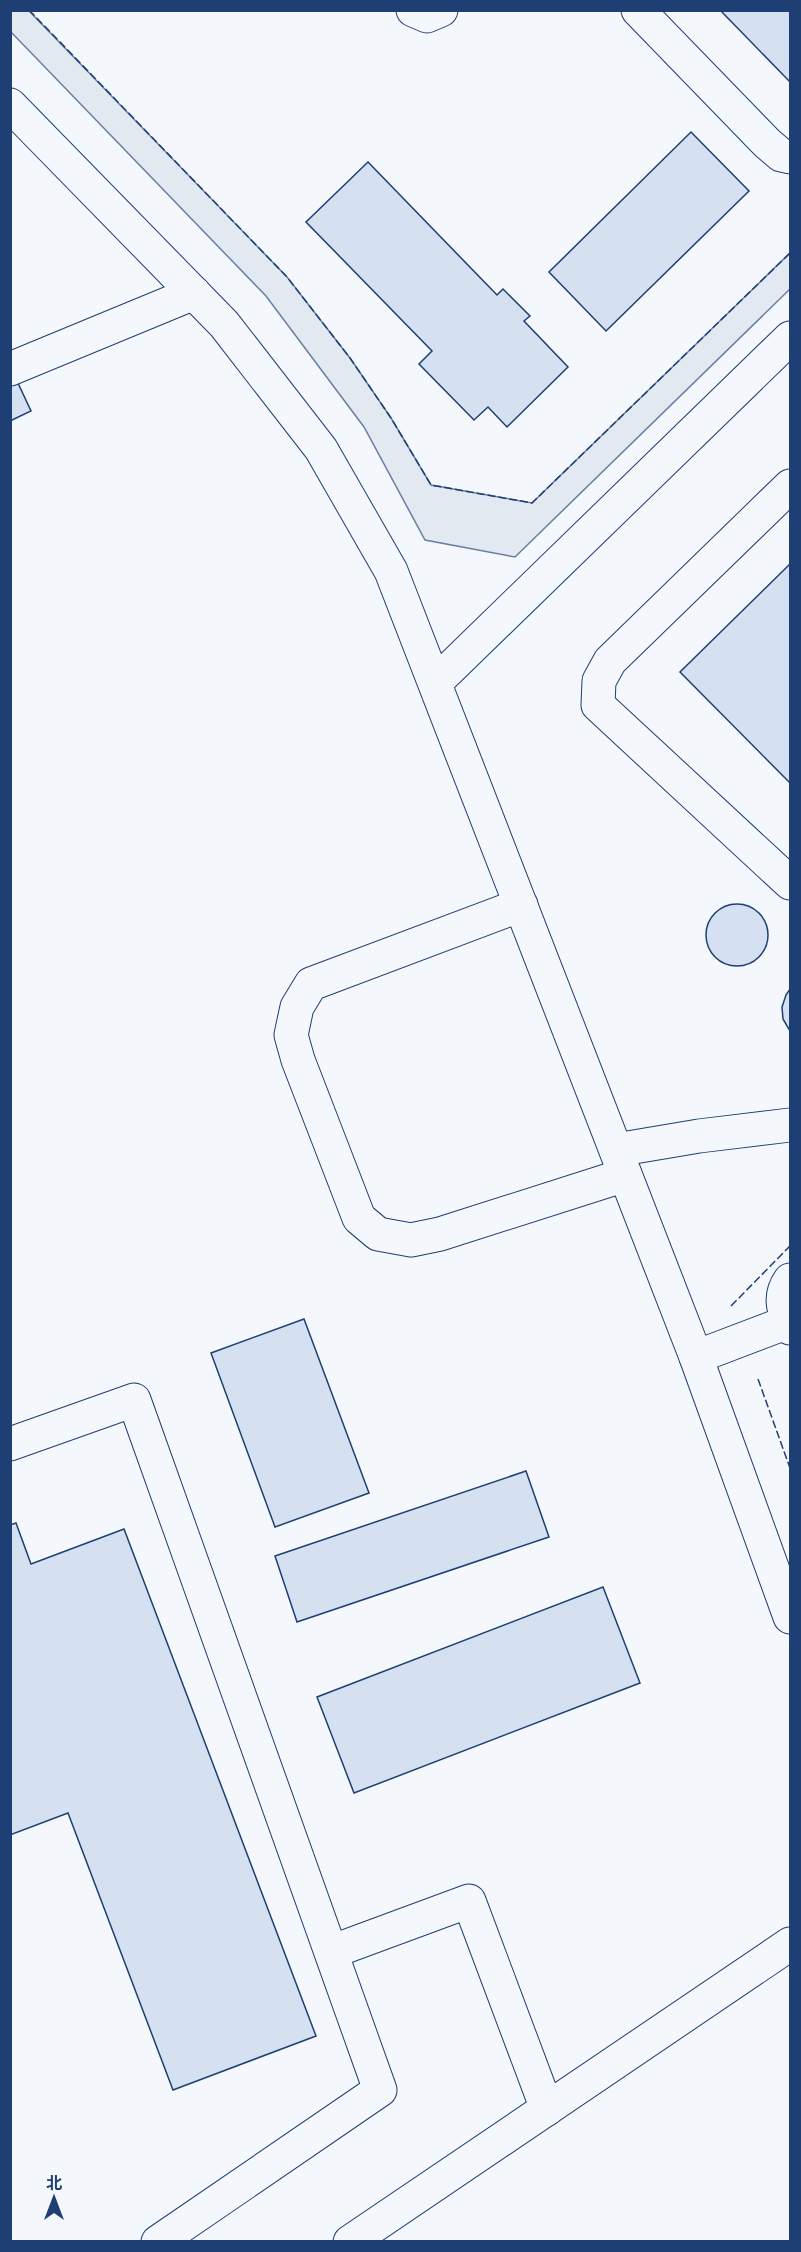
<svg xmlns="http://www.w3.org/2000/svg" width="801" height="2252" viewBox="0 0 801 2252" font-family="Overpass,'Noto Sans SC',sans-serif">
  <rect width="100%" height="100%" fill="#f4f7fb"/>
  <path fill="#e3e9f0" stroke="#687fa3" stroke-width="1.5" d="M11,10l18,1 258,266 63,81 41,60 40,67 101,18 258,-250v36l-275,268 -90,-17 -61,-113 -98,-131 -255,-264z"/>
  <path fill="#d5e0f0" stroke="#1d3f73" stroke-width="1.5" d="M720,10h70v72z
    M691,132l58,59 -143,140 -57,-59z
    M368,162l129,133 6,-6 27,27 -6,5 44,46 -61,60 -19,-20 -14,13 -55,-56 13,-13 -126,-129z
    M10,366l21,45 -21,10z
    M790,564v219l-110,-111z
    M706 935a31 31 0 1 1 62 0a31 31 0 1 1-62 0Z
    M790,989v42l-7,-12 -1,-12 4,-12z
    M304,1319l65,174 -94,34 -64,-174z
    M526,1471l23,66 -252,85 -22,-66z
    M16,1523l15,41 93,-35 192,507 -143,54 -105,-277 -58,22v-310z
    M603,1587l37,96 -286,110 -37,-96z"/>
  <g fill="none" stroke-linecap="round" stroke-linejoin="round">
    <g stroke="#1d3f73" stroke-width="35">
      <path id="minor" d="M413,10l14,6 14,-6
        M638,10l129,133 14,12 9,2
        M10,369l184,-76
        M790,486l-180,175 -11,20 -1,24 192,178
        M521,905l-210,79 -14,23 -6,28 7,25 61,158 19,16 33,6 29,-6 185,-59
        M616,1150l83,-14 91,-11
        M790,1280c-12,17 -6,30 0,48
        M696,1357l92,-35
        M10,1444l124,-44 246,690 -222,152
        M331,1952l138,-51 78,208"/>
    </g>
    <g stroke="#1d3f73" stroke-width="35">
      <path id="major" d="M10,105l214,219 97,125 70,122 305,786 94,260
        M435,683l355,-345
        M350,2242l440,-298"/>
    </g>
    <use href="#minor" stroke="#f4f7fb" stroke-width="33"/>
    <use href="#major" stroke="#f4f7fb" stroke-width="33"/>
    <path stroke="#1d3f73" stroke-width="1.5" stroke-dasharray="8 3" stroke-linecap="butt" d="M29,10l258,267 63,81 41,60 40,67 101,18 258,-250
      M731,1306l59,-60
      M758,1379l32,89"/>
  </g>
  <rect width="801" height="2252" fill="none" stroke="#1d3f73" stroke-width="24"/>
  <g transform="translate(54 2198)" stroke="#f4f7fb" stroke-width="4.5" paint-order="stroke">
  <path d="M0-4.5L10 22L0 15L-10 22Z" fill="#1d3f73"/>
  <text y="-9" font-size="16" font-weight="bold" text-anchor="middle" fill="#1d3f73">北</text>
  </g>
</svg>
